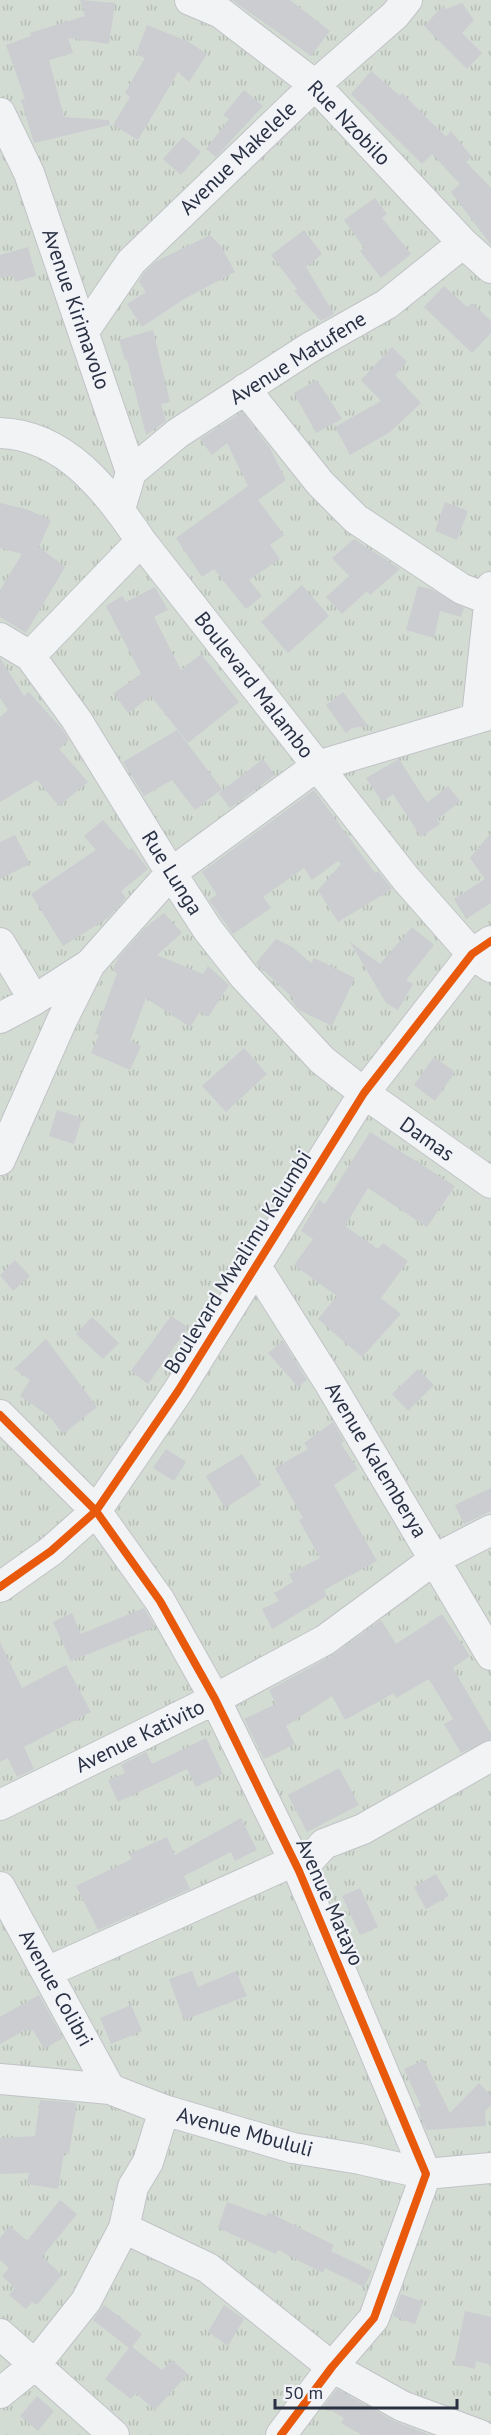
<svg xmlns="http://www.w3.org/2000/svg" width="491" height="2435" viewBox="0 0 491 2435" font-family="'PT Sans',sans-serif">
  <defs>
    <pattern id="grass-tufts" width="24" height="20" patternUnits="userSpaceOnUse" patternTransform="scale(1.5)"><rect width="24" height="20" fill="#d3dcd3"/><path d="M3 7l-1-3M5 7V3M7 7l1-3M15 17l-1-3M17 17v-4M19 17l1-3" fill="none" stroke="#b5bdb6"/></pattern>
  </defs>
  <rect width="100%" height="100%" fill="#e3e5e8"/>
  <path fill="url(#grass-tufts)" d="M0,0h491v2435h-491z"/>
  <path fill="#cbcdd1" d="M80,0l35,3 -6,41 -41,-6 5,15 -24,7 15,57 45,3 1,5 -76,18 -13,-43 4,-1 -19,-54 25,-9 -1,-3 55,-17z
    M232,0h58l40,31 -19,25z
    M462,3l12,17 -12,13 20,20 -15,16 -43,-43 19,-20 3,3z
    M147,25l40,16 20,13 -18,28 -11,-10 -40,68 -25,-15 17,-28 -5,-4 20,-35 -9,-4z
    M371,71l29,25 2,-3 44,44 5,-6 21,26 -6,5 25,26v57l-40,-53 9,-8 -28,-30 -10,10 -71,-70z
    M244,90l19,16 -47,51 -10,-8 23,-30 -6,-4z
    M183,137l18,15 -20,23 -18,-16z
    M375,198l12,16 -5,4 29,36 -30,24 -21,-27 4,-3 -20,-28z
    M304,230l18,24 -16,13 28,47 -13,7 -27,-30 3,-2 -26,-34z
    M210,235l11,11 14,26 -51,27 -42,28 -15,-23 19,-12 -7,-10 5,-9 11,-11z
    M28,247l8,29 -21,6 -2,-7 -13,3v-23z
    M444,286l23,21 5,-4 19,18v12l-19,20 -48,-46z
    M153,330l17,72 -9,2 5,17 -20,14 -19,-76 -2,1 -6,-20z
    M392,347l15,15 -12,13 26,28 -31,29 -40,23 -15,-28 46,-26 -20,-21z
    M317,380l25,39 -26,14 -22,-40z
    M242,412l28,36 16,32 -28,20 26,35 -14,10 10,14 -31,21 13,16 -16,13 -32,-40 -12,8 -26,-39 72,-52 1,2 -22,-45 -15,12 -12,-16z
    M445,502l23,9 -11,29 -22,-9z
    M0,503l26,6 25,11 -12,27 26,20 -39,66 -26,-16v-27l22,-36 -22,-6z
    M354,539l46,30 -30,26 -3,-4 -25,23 -16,-17 23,-21 -17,-18z
    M302,585l27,31 -41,37 -27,-31z
    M418,586l13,3 33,19 -3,9 -21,-6 -6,27 -28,-8z
    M155,587l13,23 -14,7 27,53 20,-16 38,48 -51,41 -37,-47 -23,17 -14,-20 27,-19 -35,-68 16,-10 4,6z
    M0,658l24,38 5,-4 33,37 7,11 -10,9 29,33 -29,24 -22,-26 -37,22v-85l8,-7 -8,-12z
    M343,692l25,34 -16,2 -6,5 -20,-28z
    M177,730l45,59 -27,21 -23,-30 -28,16 -21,-34z
    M263,759l12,16 -45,33 -11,-15z
    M399,759l28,44 21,-17 12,15 -23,19 3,4 -19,13 -28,-43 -11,8 -16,-24z
    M314,790l61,83 3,-2 14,18 -54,33 -20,-32 23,-26 -3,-3 -26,19 -8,-12 -41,29 8,11 -38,26 -24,-34 8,-5 -15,-23z
    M103,820l26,30 3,-2 16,21 -27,22 5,7 -18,20 -45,28 -32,-52 65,-44 -12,-14z
    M491,833v70l-25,16 -12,-20 31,-20 -15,-21z
    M15,835l15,29 -30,15v-37z
    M164,913l18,20 -25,22 46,19 5,-8 21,19 -21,32 -8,-5 -10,15 -44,-29 -16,43 11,5 -11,24 -39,-17 8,-18 -4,-1 22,-61 -4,-2 5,-13 27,-30z
    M412,927l22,18 -28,35 7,4 -15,26 -12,-7 -36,-61 30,22z
    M276,939l16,8 19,16 3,-5 41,20 -23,48 -33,-16 -6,-7 1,-4 -38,-36z
    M244,1048l23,26 -41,38 -24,-26z
    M434,1057l21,15 -20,29 -21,-16z
    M57,1110l25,8 -8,26 -25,-8z
    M370,1132l85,54 -28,41 -59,-39 -23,38 33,23 5,-6 25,18 -27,37 20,16 -39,43 -44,-38 19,-23 -43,-31 19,-26 -12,-8 18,-31 6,4z
    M15,1260l15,16 -17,15 -13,-16z
    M171,1316l17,11 -40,57 -17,-13z
    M92,1317l27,26 -16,16 -27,-25z
    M46,1339l51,68 -34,27 -14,-18 -29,-20 10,-16 -16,-11z
    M283,1341l24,39 -9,7 -30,-34z
    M418,1369l16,16 -26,26 -16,-17z
    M333,1422l11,19 -3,3 17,25 -24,16 43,76 -53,29 3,6 -55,33 -10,-20 17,-8 -5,-8 19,-11 -4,-8 31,-16 -21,-38 4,-2 -28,-50 33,-19 -4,-6z
    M166,1449l20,13 -12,19 -21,-13z
    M242,1454l19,31 -36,23 -19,-32z
    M491,1488v23l-27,13 -9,-19z
    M144,1608l11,19 -84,34 -18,-39 19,-9 9,21z
    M442,1614l28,42 -17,12 38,66v5l-30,14 -17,-29 9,-5 -24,-40 -33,19 -2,-5 -49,27 -13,-24 -46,30 9,18 -31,15 -20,-40 32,-15 -7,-14 64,-35 48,-35 15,24z
    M0,1642l22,46 44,-23 25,47 -67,35 10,22 -17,8 -9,-19 -8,4z
    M206,1738l17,36 -27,13 -9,-18 -69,33 -10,-22 17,-7 -4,-8 25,-13 6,12z
    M339,1768l20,37 -52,27 -19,-37z
    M241,1818l16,32 -22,11 -4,-9 -47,24 6,13 -92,41 -22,-44 56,-27 -3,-5 38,-17 8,18z
    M436,1874l13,22 -23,13 -12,-22z
    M360,1888l18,39 -18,8 -18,-39z
    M192,1971l6,16 38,-16 11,25 -63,24 -15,-41z
    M39,1995l24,43 -19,11 -11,-19 -4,2 -2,-3 -27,15v-27z
    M131,2005l11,26 -31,13 -11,-26z
    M424,2060l26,53 29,-30 12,12v10l-6,6 1,15 -60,4 -9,-22 4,-2 -17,-37z
    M40,2100l37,3 -8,51 -5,-1 -6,36 -31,-5 2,-11 -29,1v-36l35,-2z
    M60,2200l17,14 -35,43 20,18 -25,30 -5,-3 -6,7 -17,-14 6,-7 -13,-12 7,-8 -9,-8v-22l10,-12 17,15z
    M227,2202l39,14 2,-4 66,33 -3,6 41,20 -8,16 -39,-19 -2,5 -45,-23 -2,4 -58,-26z
    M401,2294l22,8 -8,22 -22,-8z
    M104,2305l38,29 -10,13 30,23 10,-10 16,14 -33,36 -20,-17 -4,6 -26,-20 24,-31 -36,-28z
    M224,2305l20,14 -16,27 -20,-14z
    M465,2311l26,6v48l-15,-4 -1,8 -21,-5z
    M337,2389l57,32 36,14h-68l-21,-12 3,-5 -20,-12z
    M37,2396l17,15 -16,20 -18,-15z"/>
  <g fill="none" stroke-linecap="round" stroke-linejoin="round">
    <g stroke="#c1c3c6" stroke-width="32">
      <path id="minor" d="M190,0l31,13 94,72 148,158 28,25
        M0,113l29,60 102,299 -11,37
        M84,331l47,-69 184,-177 80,-70 12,-15
        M245,389l75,94 36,36 106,70 26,10
        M0,433c65,2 108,58 141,108l265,338 66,75 19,13
        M131,472l47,-39 131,-85 78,-44 76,-61
        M0,638l30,18 46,63 95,154 37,57 36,46 78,84 42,33 127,90
        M30,656l111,-115
        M477,717l14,-130
        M0,943l34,57
        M0,1018l34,-18 56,-36
        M0,1160l62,-140 28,-56 81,-91 146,-107 174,-52
        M257,1268l73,116 161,271
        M0,1415l96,96 64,90 55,98 84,172 127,303 -52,144 -42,49 -51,68
        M0,1587l51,-36 45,-40 82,-120 186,-298 108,-139 19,-13
        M0,1805l215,-106 110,-59 110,-81 56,-29
        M299,1871l25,-27 39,-15 128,-73
        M0,1887l110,202
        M47,1972l247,-111
        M0,2079l110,10 54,21 129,38 67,11 66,15 65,-6
        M124,2228l84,40 124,99 70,39 78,29
        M0,2334l114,101
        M0,2393l36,-29 50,-63 38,-73 9,-41 15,-25 16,-52"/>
    </g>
    <use href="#minor" stroke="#f2f3f5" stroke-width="30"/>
    <g stroke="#f1f3f8" stroke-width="11">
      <path id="cycleway" d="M0,1415l96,96 64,90 55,98 84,172 127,303 -52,144 -42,49 -51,68
        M0,1587l51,-36 45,-40 82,-120 186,-298 108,-139 19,-13"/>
    </g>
    <use href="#cycleway" stroke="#e8590c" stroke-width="8"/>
  </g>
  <g text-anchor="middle" stroke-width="4.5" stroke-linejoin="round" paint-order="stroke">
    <g font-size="21" fill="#293143" stroke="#f1f3f8">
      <text transform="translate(349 123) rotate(46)" y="7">Rue Nzobilo</text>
      <text transform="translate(238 158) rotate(-44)" y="7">Avenue Makelele</text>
      <text transform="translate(76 309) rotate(71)" y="7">Avenue Kirimavolo</text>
      <text transform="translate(298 358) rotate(-32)" y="7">Avenue Matufene</text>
      <text transform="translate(254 685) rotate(52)" y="7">Boulevard Malambo</text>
      <text transform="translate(172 873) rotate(58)" y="7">Rue Lunga</text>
      <text transform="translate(427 1139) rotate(35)" y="7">Damas</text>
      <text transform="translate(238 1262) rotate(-58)" y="7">Boulevard Mwalimu Kalumbi</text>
      <text transform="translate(376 1460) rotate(59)" y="7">Avenue Kalemberya</text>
      <text transform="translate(140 1736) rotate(-26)" y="7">Avenue Kativito</text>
      <text transform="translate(330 1902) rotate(66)" y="7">Avenue Matayo</text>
      <text transform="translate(56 1988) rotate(61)" y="7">Avenue Colibri</text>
      <text transform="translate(245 2132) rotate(15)" y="7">Avenue Mbululi</text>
    </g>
  </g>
  <path d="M275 2399v9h182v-9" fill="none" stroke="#293143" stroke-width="3"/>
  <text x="284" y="2399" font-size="18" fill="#293143" stroke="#f1f3f8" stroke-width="4.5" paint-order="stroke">50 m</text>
</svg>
